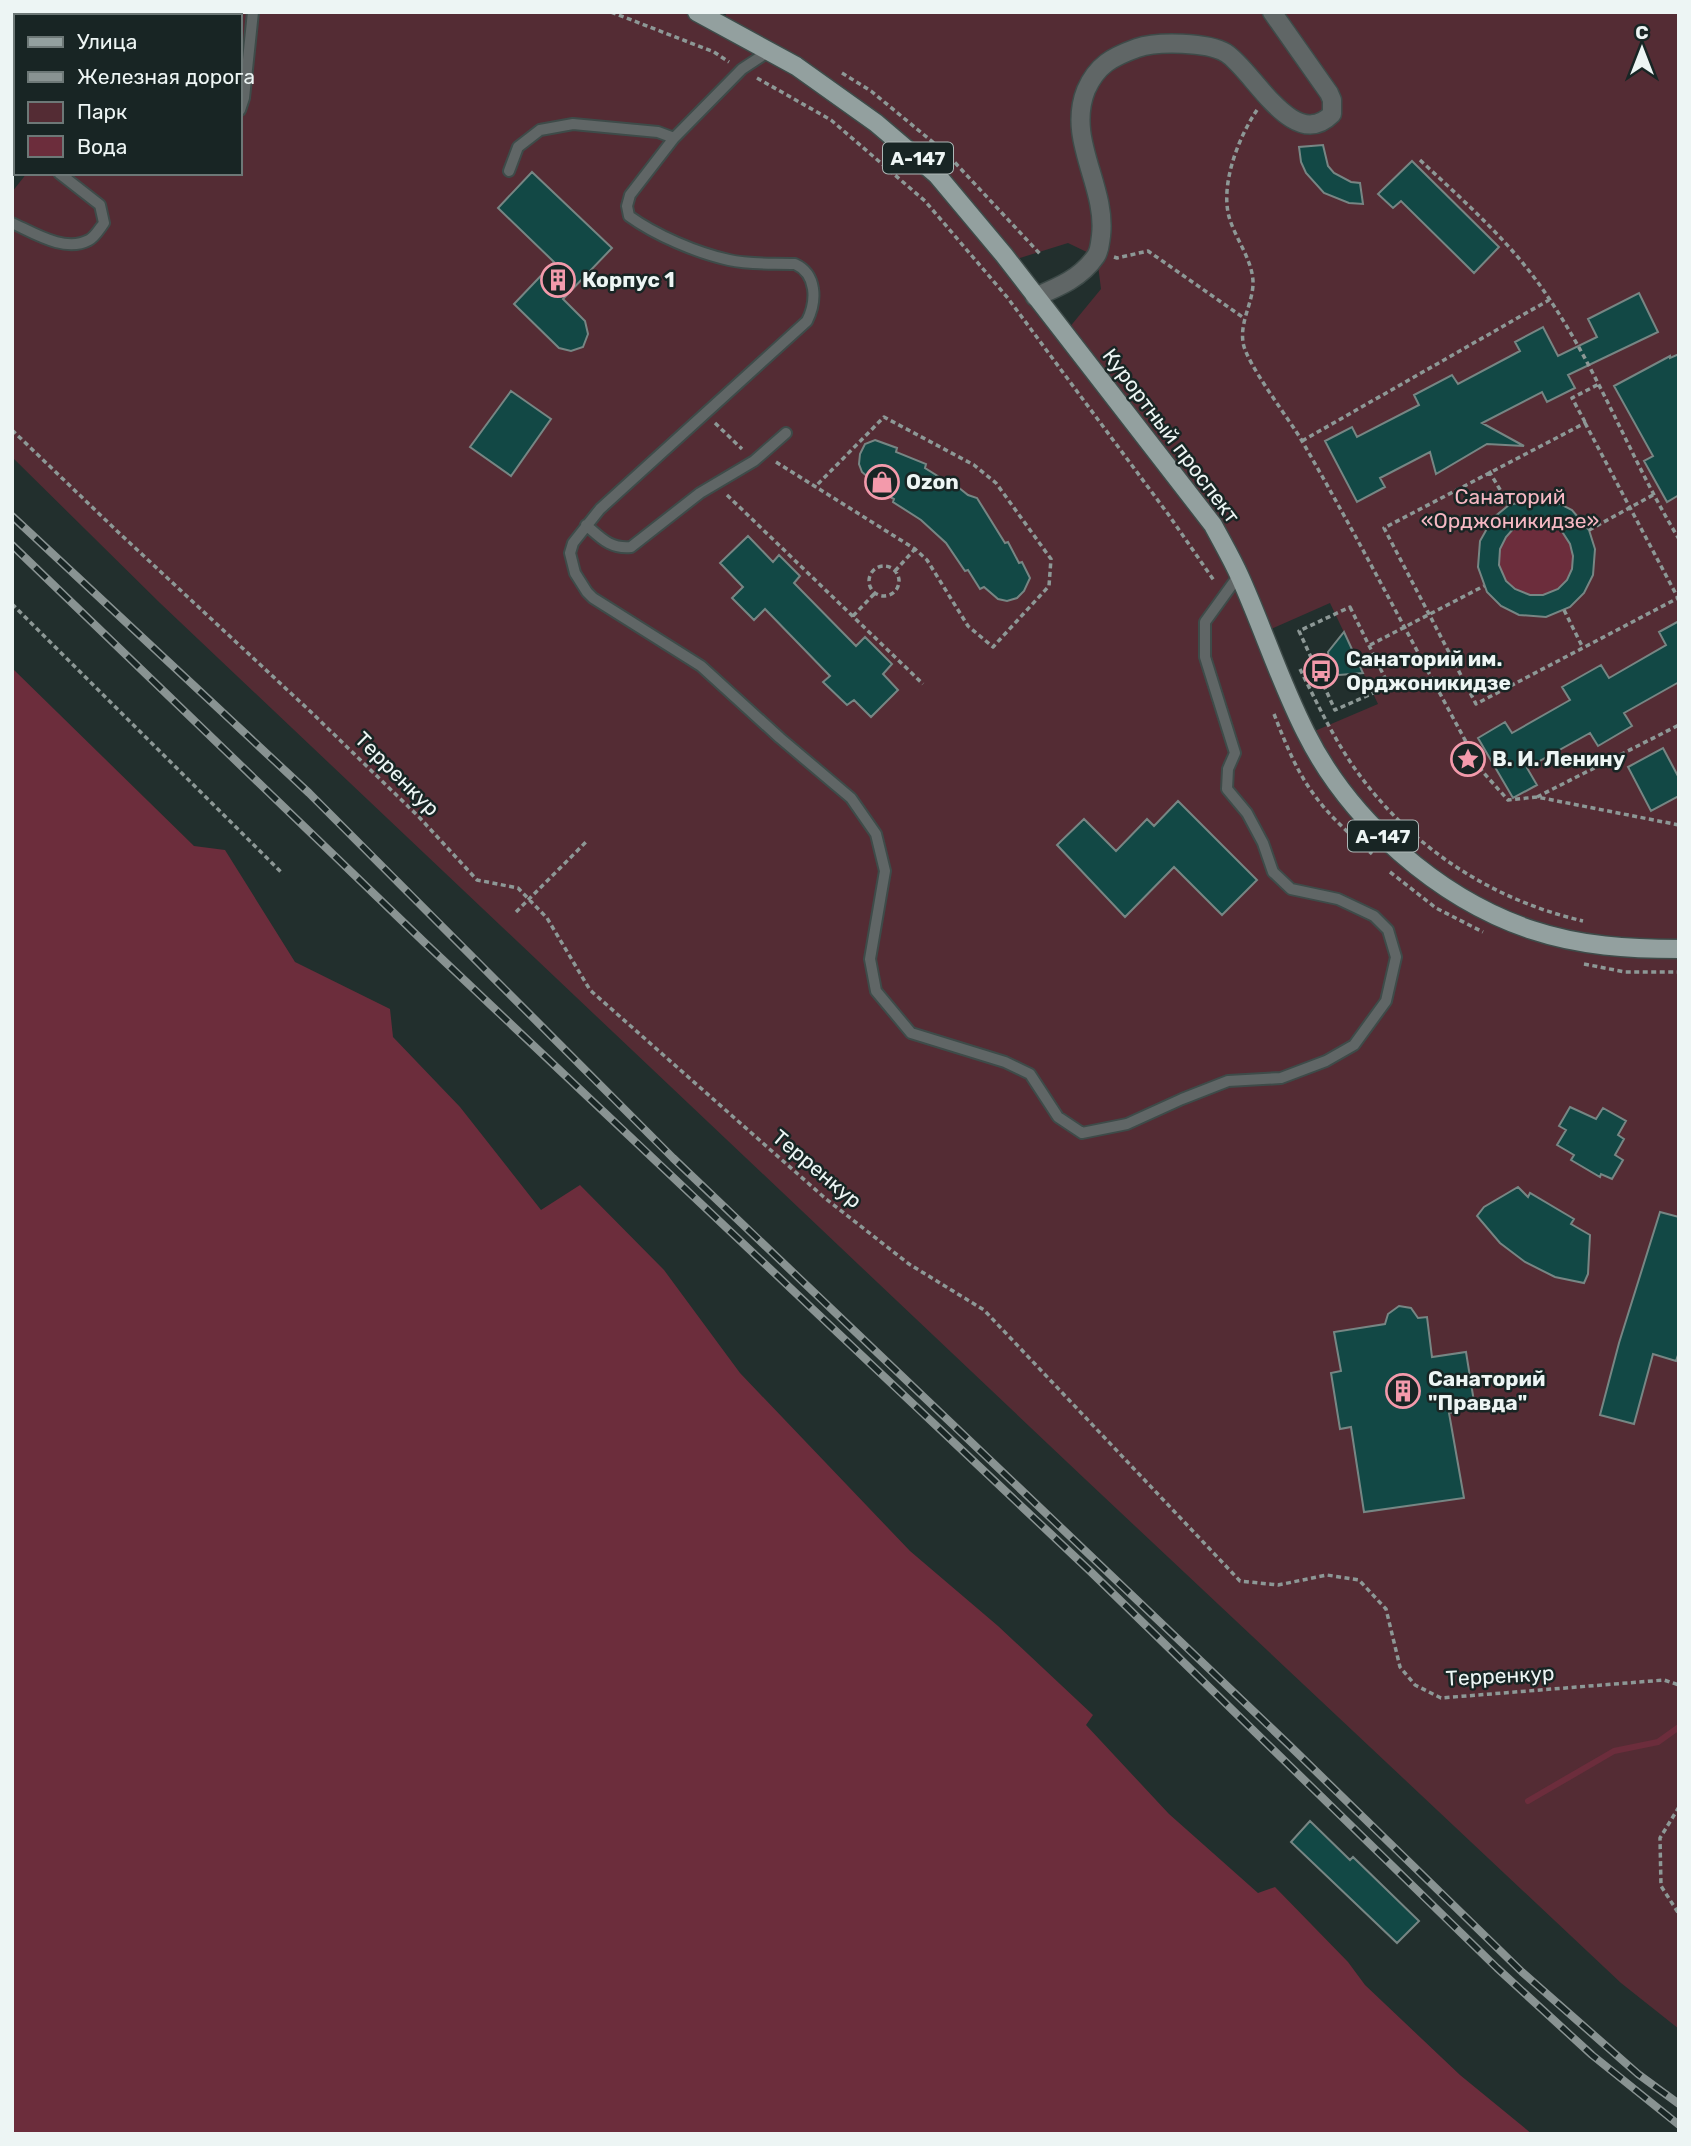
<svg xmlns="http://www.w3.org/2000/svg" width="1691" height="2146" viewBox="0 0 1691 2146" font-family="Rubik,sans-serif">
  <rect width="100%" height="100%" fill="#222f2d"/>
  <path fill="#542c34" fill-rule="evenodd" d="M12,12h131l-3,4h-124v152l-4,4z
    M159,12h536l26,14 6,-14h952v2017l-58,-46 -536,-504 -925,-876 -148,-146v-265l15,-19h213v-157h-83zM1068,243l29,14 4,32 -37,45 -57,-72zM1330,603l48,101 -68,29 -48,-100z"/>
  <path fill="#6c2d3c" d="M1499 559a37 37 0 1 1 74 0a37 37 0 1 1-74 0Z
    M12,668l182,178 31,4 70,112 95,47 3,28 67,70 81,103 39,-25 84,85 76,103 170,178 88,75 95,89 -7,10 83,89 89,79 17,-6 73,75 17,23 95,90 72,59h-1520z"/>
  <g fill="none" stroke-linecap="round" stroke-linejoin="round">
    <path stroke="#6c2d3c" stroke-width="6" d="M1528,1801l86,-50 44,-9 21,-15"/>
  </g>
  <path fill="#124845" stroke="#778684" stroke-width="2" fill-rule="evenodd" d="M1323,145l5,21 6,7 17,9 9,1 3,21 -14,-1 -25,-10 -18,-20 -5,-11 -2,-15z
    M1412,161l87,86 -25,26 -73,-72 -8,7 -15,-14z
    M532,172l80,76 -49,51 22,22 3,13 -5,13 -12,4 -12,-3 -45,-44 40,-42 -56,-54z
    M1639,293l19,39 -90,43 7,13 -28,14 -5,-10 -60,31 42,23 -37,-2 -51,30 -6,-22 -50,26 5,9 -28,15 -32,-61 27,-14 5,10 62,-32 -5,-10 38,-20 6,9 62,-33 -5,-9 28,-15 15,29 39,-19 -9,-18z
    M1679,354v141l-12,7 -23,-41 9,-5 -39,-70 56,-30v2z
    M511,391l40,28 -40,57 -41,-29z
    M875,440l22,8 -1,4 30,12 -1,4 32,20 1,-1 10,8 9,3 28,45 3,-1 11,21 3,-1 8,16 -6,13 -7,7 -10,3 -9,-2 -14,-12 -4,2 -12,-19 -3,1 -19,-28 -25,-23 -28,-18 1,-3 -27,-14 2,-7 -7,-6 -3,-8 1,-10 5,-10z
    M1534,499l20,2 18,9 17,20 6,19 -2,26 -9,18 -14,14 -24,10 -27,-2 -18,-9 -14,-14 -9,-25 2,-26 13,-23 16,-13zM1534,522l16,2 11,6 9,14 3,12 -1,13 -5,11 -9,9 -15,6h-13l-15,-6 -9,-8 -7,-16 1,-16 6,-12 8,-9z
    M748,536l25,26 6,-7 21,21 -6,7 62,63 9,-9 27,27 -9,10 15,16 -27,27 -17,-17 -7,5 -24,-23 7,-6 -65,-67 -11,11 -22,-22 11,-11 -23,-24z
    M1679,621v61l-55,31 8,13 -34,20 -8,-13 -63,35 10,17 -24,13 -35,-60 27,-16 7,11 58,-33 -8,-13 39,-22 8,13 57,-33 -7,-13z
    M1344,632l19,41 -24,2 -9,-9 -2,-14z
    M1663,748l16,30v18l-28,15 -23,-44z
    M1178,801l79,79 -35,35 -48,-48 -49,50 -68,-72 27,-26 32,32 31,-32 7,7z
    M1570,1107l26,12 7,-11 23,13 -8,14 6,4 -9,16 8,5 -11,19 -11,-5 -1,3 -29,-17 3,-5 -17,-10 9,-15 -7,-4z
    M1518,1187l10,10 2,-4 44,26 -3,5 19,11 -2,39 -4,9 -29,-6 -30,-15 -25,-19 -23,-27 7,-9z
    M1660,1212l19,5v135l-3,9 -23,-7 -19,70 -34,-9 19,-72z
    M1399,1306l12,2 7,10 9,-1 5,40 34,-5 9,56 -26,5 15,85 -100,14 -13,-85 -11,2 -9,-56 10,-2 -7,-39 51,-8 3,-10z
    M1310,1821l40,39 3,-3 66,64 -22,22 -106,-101z"/>
  <g fill="none" stroke-linecap="round" stroke-linejoin="round">
    <g stroke="#3e4b49" stroke-width="14">
      <path id="service" d="M12,15l4,12
        M240,110l4,-12 9,-86
        M674,138l-44,57 -3,11 2,10c26,19 68,37 100,44 21,5 45,3 66,4 22,10 22,37 12,57l-207,188 -27,34 -3,10 5,20 12,19 6,6 108,68 79,72 71,60 25,36 9,37 -15,88 6,32 35,42 94,29 25,12 28,43 24,16 45,-9 55,-25 46,-18 53,-3 45,-17 28,-16 32,-44 10,-44 -8,-27 -14,-14 -36,-17 -47,-10 -18,-17 -10,-29 -16,-30 -20,-24 1,-20 7,-16 -30,-96v-35l34,-47
        M12,146l4,2
        M509,171l9,-24 22,-17 33,-6 85,8 16,6 68,-69 29,-19
        M12,223c22,10 53,30 77,17 6,-3 11,-12 15,-17l-4,-18 -41,-32
        M586,525c15,13 24,24 45,22l69,-54 54,-32 32,-28"/>
    </g>
    <g stroke="#3e4b49" stroke-width="21">
      <path id="tertiary" d="M1035,297c24,-10 46,-19 61,-41 4,-6 4,-14 5,-20 6,-50 -35,-96 -15,-146 11,-25 26,-33 51,-42 20,-7 71,-6 89,5 28,18 67,100 106,61v-14l-3,-7 -57,-81"/>
    </g>
    <g stroke="#3e4b49" stroke-width="21">
      <path id="primary" d="M697,12l99,54 80,57 61,52 67,80 209,270c9,17 19,34 27,52 23,51 40,105 66,156 44,88 133,166 226,197 48,16 97,19 147,19"/>
    </g>
    <path stroke="#8d9896" stroke-width="3.5" stroke-dasharray="5 3.5" stroke-linecap="butt" d="M611,12l103,40 15,10
      M842,73l29,18 75,62 95,102
      M757,78l74,42 94,81 82,96 161,217 47,68
      M1257,110c-19,28 -38,77 -27,110 7,21 24,43 23,65 -1,19 -13,37 -10,57 2,20 47,78 59,99 63,109 120,221 180,330l26,29 29,-3 142,28
      M1420,160c47,44 95,86 130,140 51,76 82,162 129,239
      M1114,257l3,1 31,-7 96,67
      M1585,422l-13,-24 27,-14
      M715,423l27,26
      M1585,423l93,175 -202,106 -92,-176z
      M12,430l105,101 194,181 108,105 58,63 41,8 29,30 43,72 236,209 83,65 75,46 256,271 38,4 49,-10 32,5 27,29 14,58 15,18 26,13 223,-18 15,5
      M1302,441l247,-141
      M776,462l139,87 12,11 41,66 25,21 56,-61 2,-27 -55,-76 -22,-18 -90,-48 -69,70
      M1489,471l20,34
      M727,495l196,189
      M1589,530l64,-35
      M869 581a15 15 0 1 1 30 0a15 15 0 1 1-30 0Z
      M895,571l20,-22
      M12,604l271,270
      M1350,607l39,79 -54,24 -36,-79z
      M1564,610l19,38
      M853,616l22,-23
      M1370,645l114,-59
      M1300,669c16,32 31,64 51,94 55,81 137,136 232,158
      M1306,680l13,-6
      M1274,714c11,28 22,57 41,82 16,22 37,40 57,58
      M1537,797l142,-72
      M1390,872l46,36 47,24
      M516,912l70,-70
      M1584,964l41,8h54
      M1679,1807l-19,31 1,48 18,28"/>
    <use href="#service" stroke="#606666" stroke-width="10"/>
    <use href="#tertiary" stroke="#606666" stroke-width="18"/>
    <use href="#primary" stroke="#93a09f" stroke-width="18"/>
    <g stroke="#899392" stroke-width="8">
      <path id="rail" d="M12,516l297,277 364,365 616,587 233,227 116,102 41,30
        M12,545l413,398 666,629 406,396 95,87 87,70"/>
    </g>
    <use href="#rail" stroke="#182524" stroke-width="5" stroke-dasharray="16" stroke-linecap="butt"/>
  </g>
  <defs>
    <g id="building-ring" transform="scale(1.75)"><circle r="9.5" fill="#182524" stroke="#f39aab" stroke-width="1.5"/><path d="M-4-6H4V6H1V3H-1V6H-4ZM-2.5-4.3h1.7v1.8h-1.7ZM.8-4.3h1.7v1.8H.8ZM-2.5-1h1.7V.8h-1.7ZM.8-1h1.7V.8H.8Z" fill="#f39aab"/></g>
    <g id="shop-ring" transform="scale(1.75)"><circle r="9.5" fill="#182524" stroke="#f39aab" stroke-width="1.5"/><path d="M-5-2.5h2.3a2.7 3.5 0 0 1 5.4 0H5L5.5 6h-11ZM-1.5-2.5h3a1.5 2.3 0 0 0-3 0Z" fill="#f39aab"/></g>
    <g id="bus-ring" transform="scale(1.75)"><circle r="9.5" fill="#182524" stroke="#f39aab" stroke-width="1.5"/><path d="M-5-6H5V4H4V6H2V4H-2V6H-4V4H-5ZM-3.5-4V0h7V-4ZM-3.5 1.2v1.5H-2V1.2ZM2 1.2v1.5H3.5V1.2Z" fill="#f39aab"/></g>
    <g id="sight-ring" transform="scale(1.75)"><circle r="9.5" fill="#182524" stroke="#f39aab" stroke-width="1.5"/><path d="M0-6L1.8-2.2L6-1.7L2.9 1.2L3.7 5.4L0 3.3L-3.7 5.4L-2.9 1.2L-6-1.7L-1.8-2.2Z" fill="#f39aab"/></g>
  </defs>
  <g fill-rule="evenodd">
    <use href="#building-ring" x="558" y="280"/>
    <use href="#shop-ring" x="882" y="482"/>
    <use href="#bus-ring" x="1321" y="671"/>
    <use href="#sight-ring" x="1468" y="759"/>
    <use href="#building-ring" x="1403" y="1391"/>
  </g>
  <g text-anchor="middle" stroke-width="5" stroke-linejoin="round" paint-order="stroke">
    <g fill="#182524" stroke="#adb7b6" stroke-width="2">
      <rect x="883" y="142.5" width="70" height="31" rx="5"/>
      <rect x="1348" y="820.5" width="70" height="31" rx="5"/>
    </g>
    <g font-size="19" font-weight="bold" fill="#edf5f4">
      <text x="918" y="165">А-147</text>
      <text x="1383" y="843">А-147</text>
    </g>
    <g font-size="21" font-weight="bold" fill="#edf5f4" stroke="#182524" text-anchor="start">
      <text x="582" y="287">Корпус 1</text>
      <text x="906" y="489">Ozon</text>
      <text x="1346" y="666">Санаторий им.<tspan x="1346" dy="24">Орджоникидзе</tspan></text>
      <text x="1492" y="766">В. И. Ленину</text>
      <text x="1428" y="1386">Санаторий<tspan x="1428" dy="24">"Правда"</tspan></text>
    </g>
    <g font-size="21" fill="#edf5f4" stroke="#182524">
      <text transform="translate(1171 436) rotate(53)" y="7">Курортный проспект</text>
      <text transform="translate(397 774) rotate(45)" y="7">Терренкур</text>
      <text transform="translate(817 1169) rotate(40)" y="7">Терренкур</text>
      <text transform="translate(1500 1676) rotate(-3)" y="7">Терренкур</text>
    </g>
    <g font-size="21" fill="#f6b8c3" stroke="#182524">
      <text x="1510" y="504">Санаторий<tspan x="1510" dy="24">«Орджоникидзе»</tspan></text>
    </g>
  </g>
  <rect width="1691" height="2146" fill="none" stroke="#edf5f4" stroke-width="28"/>
  <rect x="14" y="14" width="228" height="161" fill="#182524" stroke="#6d7877" stroke-width="2"/>
  <rect x="28" y="37" width="35" height="10" fill="#93a09f" stroke="#6d7877" stroke-width="2"/>
  <text x="77" y="49" font-size="21" fill="#edf5f4">Улица</text>
  <rect x="28" y="72" width="35" height="10" fill="#899392" stroke="#6d7877" stroke-width="2"/>
  <text x="77" y="84" font-size="21" fill="#edf5f4">Железная дорога</text>
  <rect x="28" y="102" width="35" height="21" fill="#542c34" stroke="#6d7877" stroke-width="2"/>
  <text x="77" y="119" font-size="21" fill="#edf5f4">Парк</text>
  <rect x="28" y="136" width="35" height="21" fill="#6c2d3c" stroke="#6d7877" stroke-width="2"/>
  <text x="77" y="154" font-size="21" fill="#edf5f4">Вода</text>
  <g transform="translate(1642 49)" stroke="#182524" stroke-width="5" paint-order="stroke">
  <path d="M0-5L12 26L0 18L-12 26Z" fill="#edf5f4"/>
  <text y="-10" font-size="19" font-weight="bold" text-anchor="middle" fill="#edf5f4">С</text>
  </g>
</svg>
